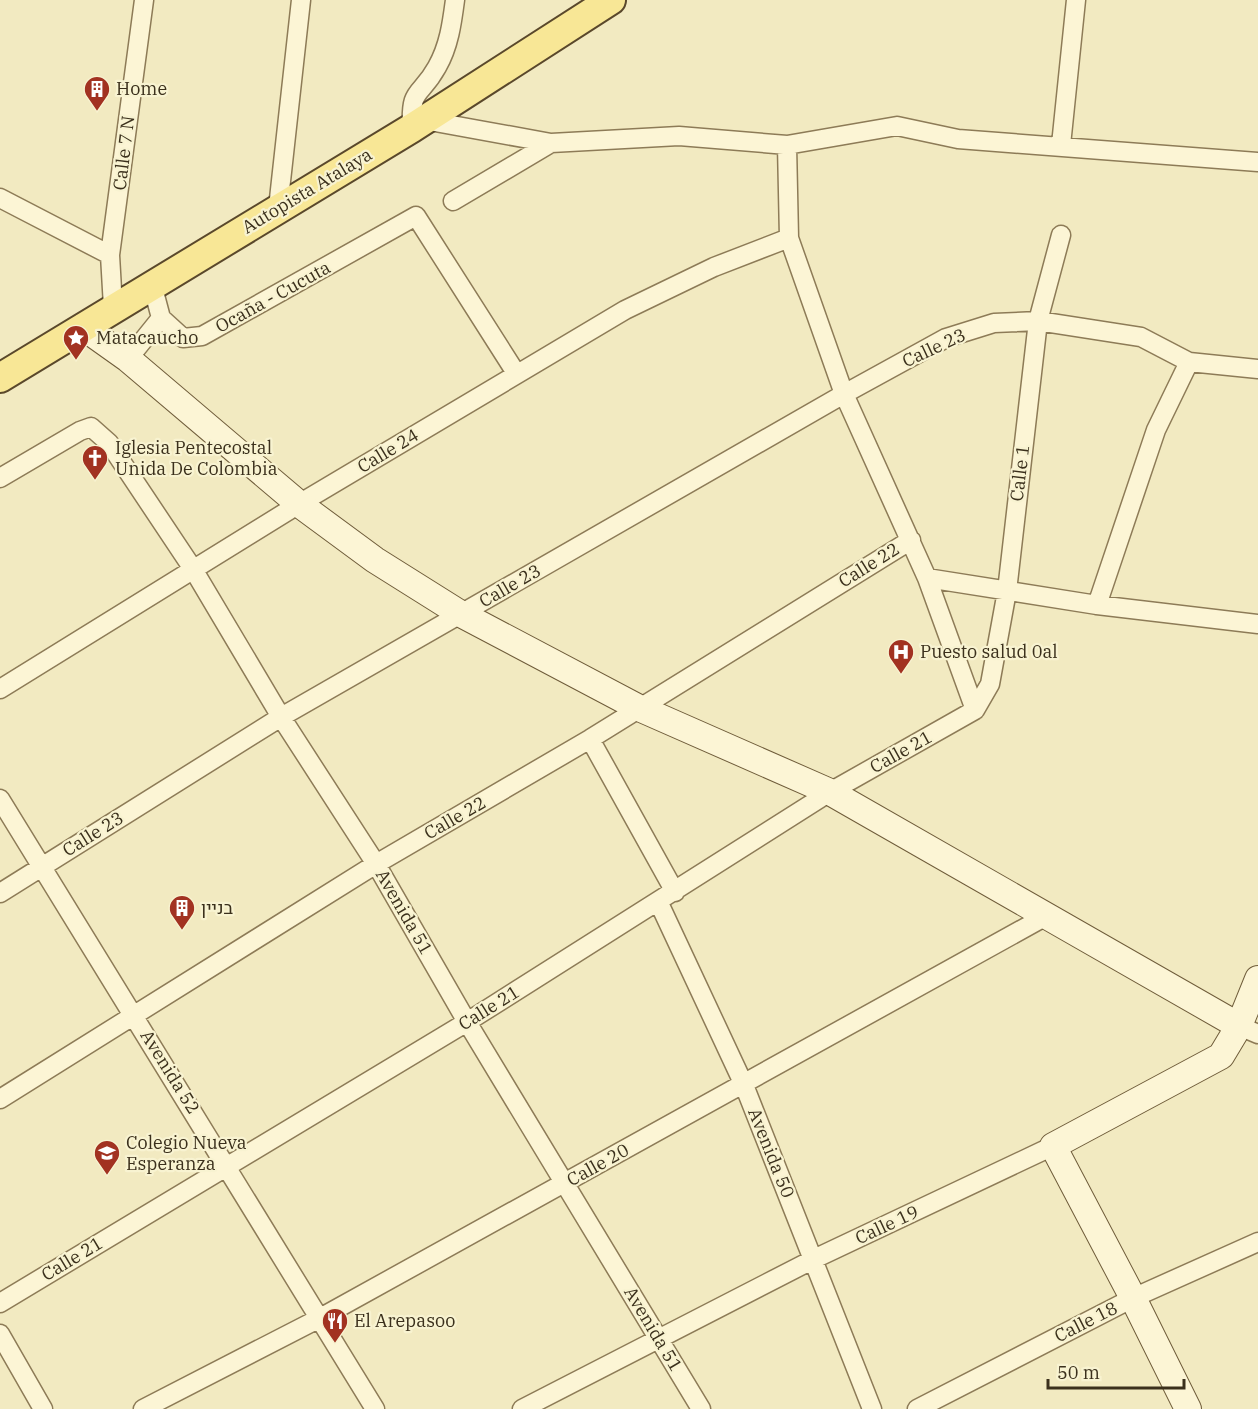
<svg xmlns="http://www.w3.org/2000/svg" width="1258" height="1409" viewBox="0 0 1258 1409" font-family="'IBM Plex Serif',Heebo,serif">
  <rect width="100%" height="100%" fill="#f2eac1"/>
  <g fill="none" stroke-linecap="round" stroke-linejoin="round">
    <g stroke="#8d7b57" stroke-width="21">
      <path id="street" d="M424,120l127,23 128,-7 108,9 110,-19 61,13 300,23
        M412,128c-2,-42 8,-30 25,-61 12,-21 15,-44 18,-67
        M787,145l2,93 55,156 83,184 48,132
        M1061,145l15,-145
        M0,198l110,57
        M453,201l98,-58
        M278,208l23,-208
        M152,284l9,34 22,20 19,-2 214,-120 100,157
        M113,307l-3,-52 34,-255
        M128,359l33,-41
        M0,478l80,-47 11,-4 18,16 84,126 88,148 95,147 91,158 234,387
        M927,578l170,27 161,19
        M1097,605l59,-175 33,-68
        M0,689l299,-185 326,-194 89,-43 75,-29
        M975,710l15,-26 17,-93 31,-270 23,-86
        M590,739l85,153
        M0,799l375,610
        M0,893l281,-176 563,-323 102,-56 48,-15 44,-2 103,16 48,25 69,7
        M658,901l86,184 128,324
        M1239,1026l19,8
        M0,1099l376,-235 214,-125 321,-199
        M0,1303l467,-281 363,-230 145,-82
        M0,1334l43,75
        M143,1409l177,-91 728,-403
        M522,1409l292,-150 239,-113
        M917,1409l216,-111 125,-56"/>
    </g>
    <g stroke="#6f5c3a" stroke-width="28">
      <path id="secondary" d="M83,327l45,32 171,145 76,56 86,54 178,94 191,84 409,234
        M1188,1409l-55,-111 -80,-152 168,-90 18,-30 19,-47"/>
    </g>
    <g stroke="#5a482b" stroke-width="32">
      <path id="primary" d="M0,378l412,-250 199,-128"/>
    </g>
    <use href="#street" stroke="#fcf5d5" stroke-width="18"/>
    <use href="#secondary" stroke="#fcf5d5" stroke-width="26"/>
    <use href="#primary" stroke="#f8e796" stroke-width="28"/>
  </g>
  <defs>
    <g id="building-pin" transform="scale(1.35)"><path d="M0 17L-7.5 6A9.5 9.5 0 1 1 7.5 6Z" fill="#a23221" stroke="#f8f3d1"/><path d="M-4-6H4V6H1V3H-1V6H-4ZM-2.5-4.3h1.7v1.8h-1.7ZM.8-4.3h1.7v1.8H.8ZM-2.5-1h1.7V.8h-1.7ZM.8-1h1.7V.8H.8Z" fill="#fff"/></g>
    <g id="sight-pin" transform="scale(1.35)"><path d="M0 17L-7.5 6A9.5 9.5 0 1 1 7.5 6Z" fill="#a23221" stroke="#f8f3d1"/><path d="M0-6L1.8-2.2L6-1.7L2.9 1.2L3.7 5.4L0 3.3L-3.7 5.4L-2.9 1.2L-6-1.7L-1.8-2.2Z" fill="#fff"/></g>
    <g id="church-pin" transform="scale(1.35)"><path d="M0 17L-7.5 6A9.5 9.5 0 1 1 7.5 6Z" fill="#a23221" stroke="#f8f3d1"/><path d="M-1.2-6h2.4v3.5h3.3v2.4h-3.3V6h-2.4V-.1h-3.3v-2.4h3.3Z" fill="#fff"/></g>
    <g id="hospital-pin" transform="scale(1.35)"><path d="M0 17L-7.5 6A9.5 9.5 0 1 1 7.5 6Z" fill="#a23221" stroke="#f8f3d1"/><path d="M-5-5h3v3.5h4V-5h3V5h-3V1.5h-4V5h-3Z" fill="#fff"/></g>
    <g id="school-pin" transform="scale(1.35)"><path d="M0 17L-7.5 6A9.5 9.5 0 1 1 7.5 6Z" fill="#a23221" stroke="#f8f3d1"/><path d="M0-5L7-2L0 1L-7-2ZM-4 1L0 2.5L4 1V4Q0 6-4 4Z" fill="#fff"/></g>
    <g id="restaurant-pin" transform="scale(1.35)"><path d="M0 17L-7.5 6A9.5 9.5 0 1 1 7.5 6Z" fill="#a23221" stroke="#f8f3d1"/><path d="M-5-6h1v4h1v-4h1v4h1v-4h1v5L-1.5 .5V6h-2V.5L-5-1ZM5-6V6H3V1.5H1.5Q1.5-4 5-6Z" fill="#fff"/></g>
  </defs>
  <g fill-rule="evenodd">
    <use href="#building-pin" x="97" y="89"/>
    <use href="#sight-pin" x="76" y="338"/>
    <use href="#church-pin" x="95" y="458"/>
    <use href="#hospital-pin" x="901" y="652"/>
    <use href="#building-pin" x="182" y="908"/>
    <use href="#school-pin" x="107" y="1153"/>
    <use href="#restaurant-pin" x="335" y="1321"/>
  </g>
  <g text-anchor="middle" stroke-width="4.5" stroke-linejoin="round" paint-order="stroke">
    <g font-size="18" fill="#3b301c" stroke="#f8f3d1" text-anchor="start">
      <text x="116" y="95">Home</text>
      <text x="96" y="344">Matacaucho</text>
      <text x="115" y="454">Iglesia Pentecostal<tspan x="115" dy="21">Unida De Colombia</tspan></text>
      <text x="920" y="658">Puesto salud 0al</text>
      <text x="201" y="914">בניין</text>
      <text x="126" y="1149">Colegio Nueva<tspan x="126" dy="21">Esperanza</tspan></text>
      <text x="354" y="1327">El Arepasoo</text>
    </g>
    <g font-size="18" fill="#3b301c" stroke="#f8f3d1">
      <text transform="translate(124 153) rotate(-83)" y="6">Calle 7 N</text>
      <text transform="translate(307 191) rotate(-31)" y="6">Autopista Atalaya</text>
      <text transform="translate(273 297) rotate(-29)" y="6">Ocaña - Cucuta</text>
      <text transform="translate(934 348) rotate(-25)" y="6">Calle 23</text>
      <text transform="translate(388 451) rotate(-31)" y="6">Calle 24</text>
      <text transform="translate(1020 473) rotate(-83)" y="6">Calle 1</text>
      <text transform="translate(869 565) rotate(-32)" y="6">Calle 22</text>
      <text transform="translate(510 586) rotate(-30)" y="6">Calle 23</text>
      <text transform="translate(901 752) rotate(-29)" y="6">Calle 21</text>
      <text transform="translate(455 818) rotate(-30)" y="6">Calle 22</text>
      <text transform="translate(93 834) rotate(-32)" y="6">Calle 23</text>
      <text transform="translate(404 912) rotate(60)" y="6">Avenida 51</text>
      <text transform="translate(489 1008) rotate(-32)" y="6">Calle 21</text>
      <text transform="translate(170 1072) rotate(58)" y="6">Avenida 52</text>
      <text transform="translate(771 1153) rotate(68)" y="6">Avenida 50</text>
      <text transform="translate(598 1165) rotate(-29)" y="6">Calle 20</text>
      <text transform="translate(887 1225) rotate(-25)" y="6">Calle 19</text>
      <text transform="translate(72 1259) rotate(-31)" y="6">Calle 21</text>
      <text transform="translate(1086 1322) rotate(-27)" y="6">Calle 18</text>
      <text transform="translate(653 1329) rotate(59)" y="6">Avenida 51</text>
    </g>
  </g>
  <path d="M1048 1379v9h136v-9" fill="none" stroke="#3b301c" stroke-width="3"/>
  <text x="1057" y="1379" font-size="18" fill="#3b301c" stroke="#f8f3d1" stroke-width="4.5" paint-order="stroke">50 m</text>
</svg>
